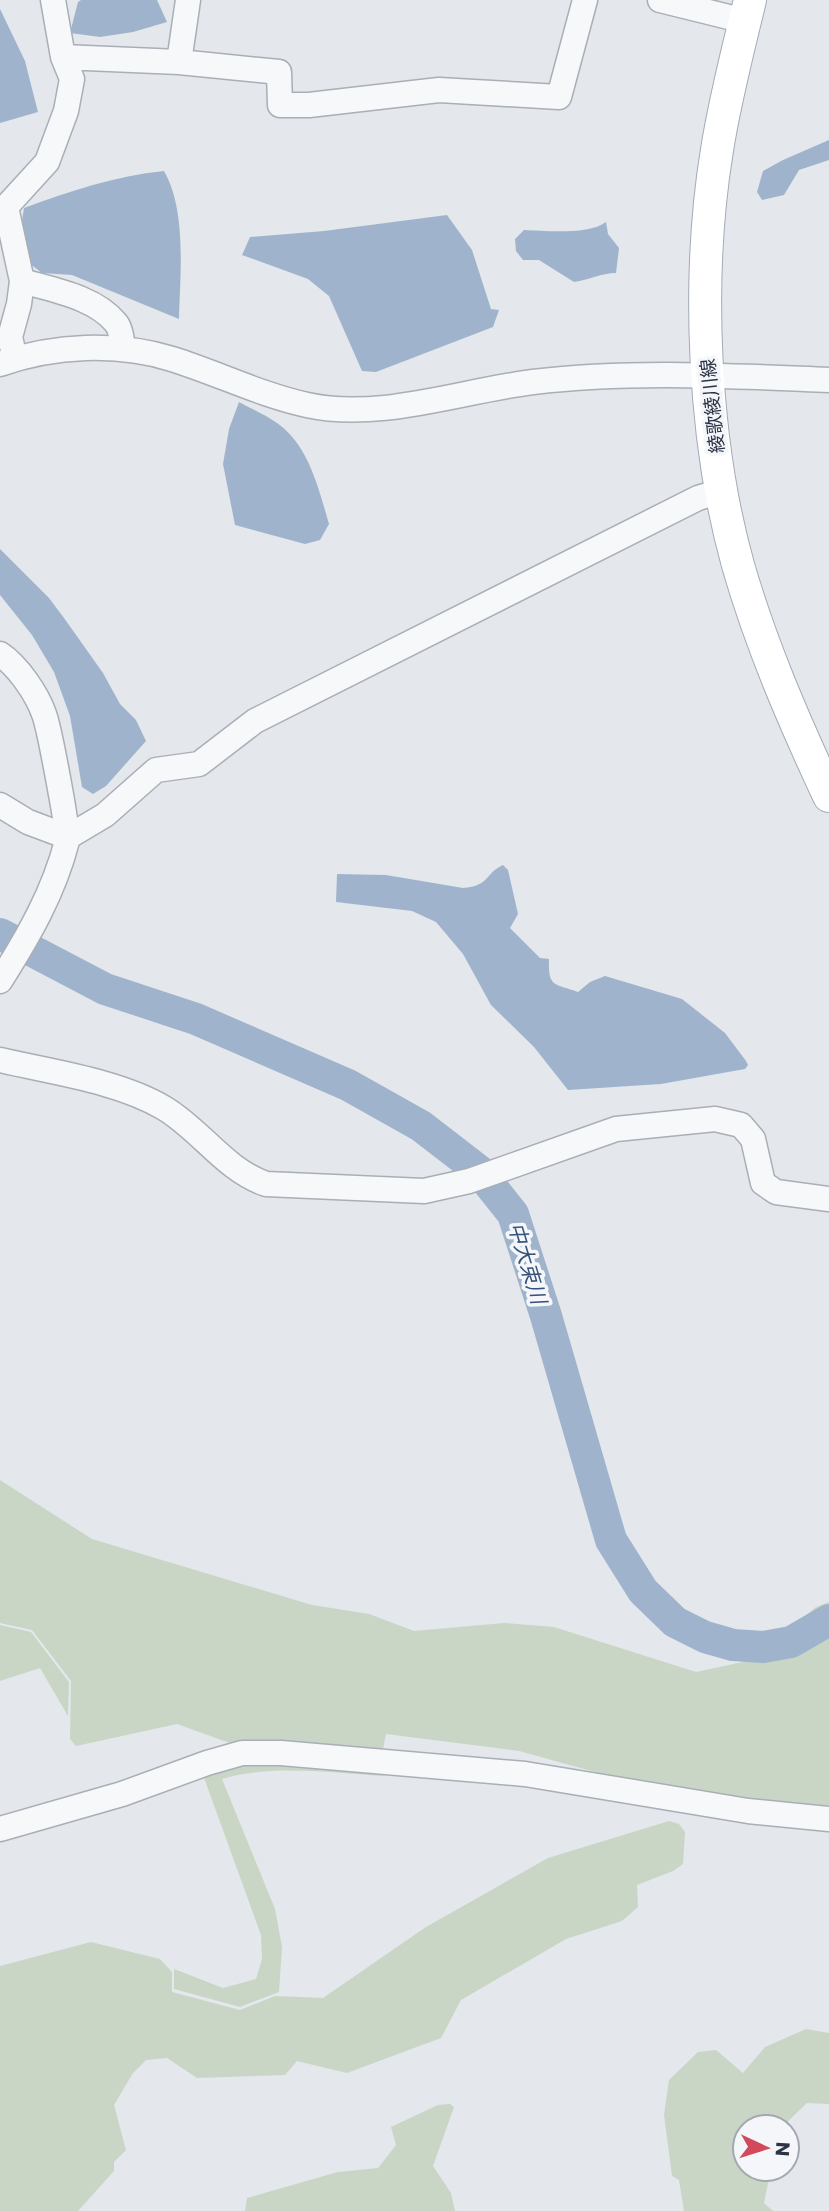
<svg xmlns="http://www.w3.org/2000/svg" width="829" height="2211" viewBox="0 0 829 2211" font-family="Poppins,'Noto Sans JP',sans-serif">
  <rect width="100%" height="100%" fill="#e4e7ec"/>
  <path fill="#c9d6c5" d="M0,1480l92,59 220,66 57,9 45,17 90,-8 50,4 142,45 56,-12 64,-53 13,-5v206l-150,-17 -62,-13 -98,-27 -133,-17 -3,15 -142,-2 -64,-23 -101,22 -6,-7 1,-58 -39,-51 -32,-7z
    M0,1625l31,7 38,50 -1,34 -28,-48 -40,13z
    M260,1763l124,7 -1,6c-53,-3 -110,-12 -161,3l53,130 7,38 -3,45 -39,15 -66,-18v-20l49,19 33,-9 6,-20 -1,-24 -58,-160 40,-11z
    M669,1821l10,3 6,8 -2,32 -10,7 -36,14 1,22 -16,14 -56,18 -105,61 -20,38 -94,35 -50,-12 -12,14 -88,3 -30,-20 -21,2 -13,13 -19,32 12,45 -12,12v9l-36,40h-78v-245l91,-24 69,17 12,13v20l68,18 35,-14 48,2 103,-71 122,-69z
    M806,2029l23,4v71l-22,-1 -25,24h-37v42h26l-7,34 9,8h-89l-5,-31 -7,-4 -8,-61 5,-35 29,-28 18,-2 27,23 22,-26z
    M450,2104l4,3 -21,59 18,27 4,18h-210l2,-13 91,-26 40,-4 18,-23 -5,-18 47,-22z"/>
  <path fill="#9fb4cc" d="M81,0h76l10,22 -34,10 -33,5 -30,-4 8,-31z
    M0,9l25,52 13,51 -38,11z
    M829,140v20l-30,10 -15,25 -22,5 -5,-8 6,-21 20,-11z
    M164,171c23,40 16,104 15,148l-107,-44 -30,-2 -17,-13 -6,-21 5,-31c46,-17 91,-32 140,-37z
    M447,215l25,35 19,59 8,1 -6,17 -117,45 -14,-1 -33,-75 -21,-17 -66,-24 8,-18 74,-6z
    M606,222l2,12 11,14 -3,25c-15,0 -27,7 -42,9l-35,-22h-16l-7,-9 -1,-12 9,-9c22,1 65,5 82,-8z
    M239,402c13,7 27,13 38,21 32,22 42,67 52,101l-9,16 -15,4 -70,-19 -12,-61 6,-35z
    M0,549l49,49 15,20 39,55 17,31 16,16 10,21 -40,45 -13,8 -11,-7 -12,-71 -16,-44 -22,-37 -32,-40z
    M503,865l5,5 10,44 -8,14 30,30 9,1c-1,29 5,24 29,33l12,-10 15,-6 77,23 43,34 21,28 2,4 -3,4 -84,15 -93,6 -34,-43 -43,-42 -28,-51 -27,-32 -24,-11 -76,-9 1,-28 49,1 77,13c27,-2 21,-14 40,-23z"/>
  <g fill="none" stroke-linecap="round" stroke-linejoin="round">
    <path stroke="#9fb4cc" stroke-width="32" d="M0,934l105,55 91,30 152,66 73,41 57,44 35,44 33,102 65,224 32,51 32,31 30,15 28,8 30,2 28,-5 38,-22"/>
    <g stroke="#a9aeb7" stroke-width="27">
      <path id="minor" d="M53,0l10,57 9,22 -6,32 -19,51 -41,45 16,74c31,9 73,16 94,42 5,6 6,18 7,26
        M660,0l85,21
        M63,57l116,5 100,10 1,33h29l130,-15 120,7 26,-97
        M179,62l9,-62
        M15,359l-5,-22 9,-33 3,-23
        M0,364c54,-19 117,-22 172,-5 45,14 89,36 135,46 73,16 153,-14 226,-23 98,-12 198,-6 296,-2
        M0,654c18,12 37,40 44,60 5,13 25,117 23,127 -13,51 -39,96 -67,140
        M0,805l28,17 40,15
        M68,837l37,-22 51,-45 43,-6 56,-43 443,-223 23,-7
        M0,1060c51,12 119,21 164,48 37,22 61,62 102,76l158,7 45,-10 147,-52 99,-10 26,6 12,14 10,44 13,9 53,7
        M0,1829l122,-35 85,-31 35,-10h39l244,21 223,37 81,8"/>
    </g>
    <g stroke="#a3abb8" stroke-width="34">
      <path id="major" d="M750,0c-12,50 -25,99 -33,150 -21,128 -14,290 21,415 23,80 56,156 91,231"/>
    </g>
    <use href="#minor" stroke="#f7f8fa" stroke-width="24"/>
    <use href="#major" stroke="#fff" stroke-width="32"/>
  </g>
  <g text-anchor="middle" stroke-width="7" stroke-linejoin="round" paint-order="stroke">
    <g font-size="19" fill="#2b3445" stroke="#f4f6f9">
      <text transform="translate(712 406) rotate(-96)" y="7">綾歌綾川線</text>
    </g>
    <g font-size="21" font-style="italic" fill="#34527a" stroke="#f4f6f9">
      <text transform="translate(527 1263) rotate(73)" y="7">中大束川</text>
    </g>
  </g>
  <g transform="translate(766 2148) rotate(94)"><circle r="33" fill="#f4f6f9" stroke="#a4a8b1" stroke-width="2"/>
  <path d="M0-5L12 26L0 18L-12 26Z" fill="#d1495b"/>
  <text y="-10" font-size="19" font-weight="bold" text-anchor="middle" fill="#2b3445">N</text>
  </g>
</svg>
